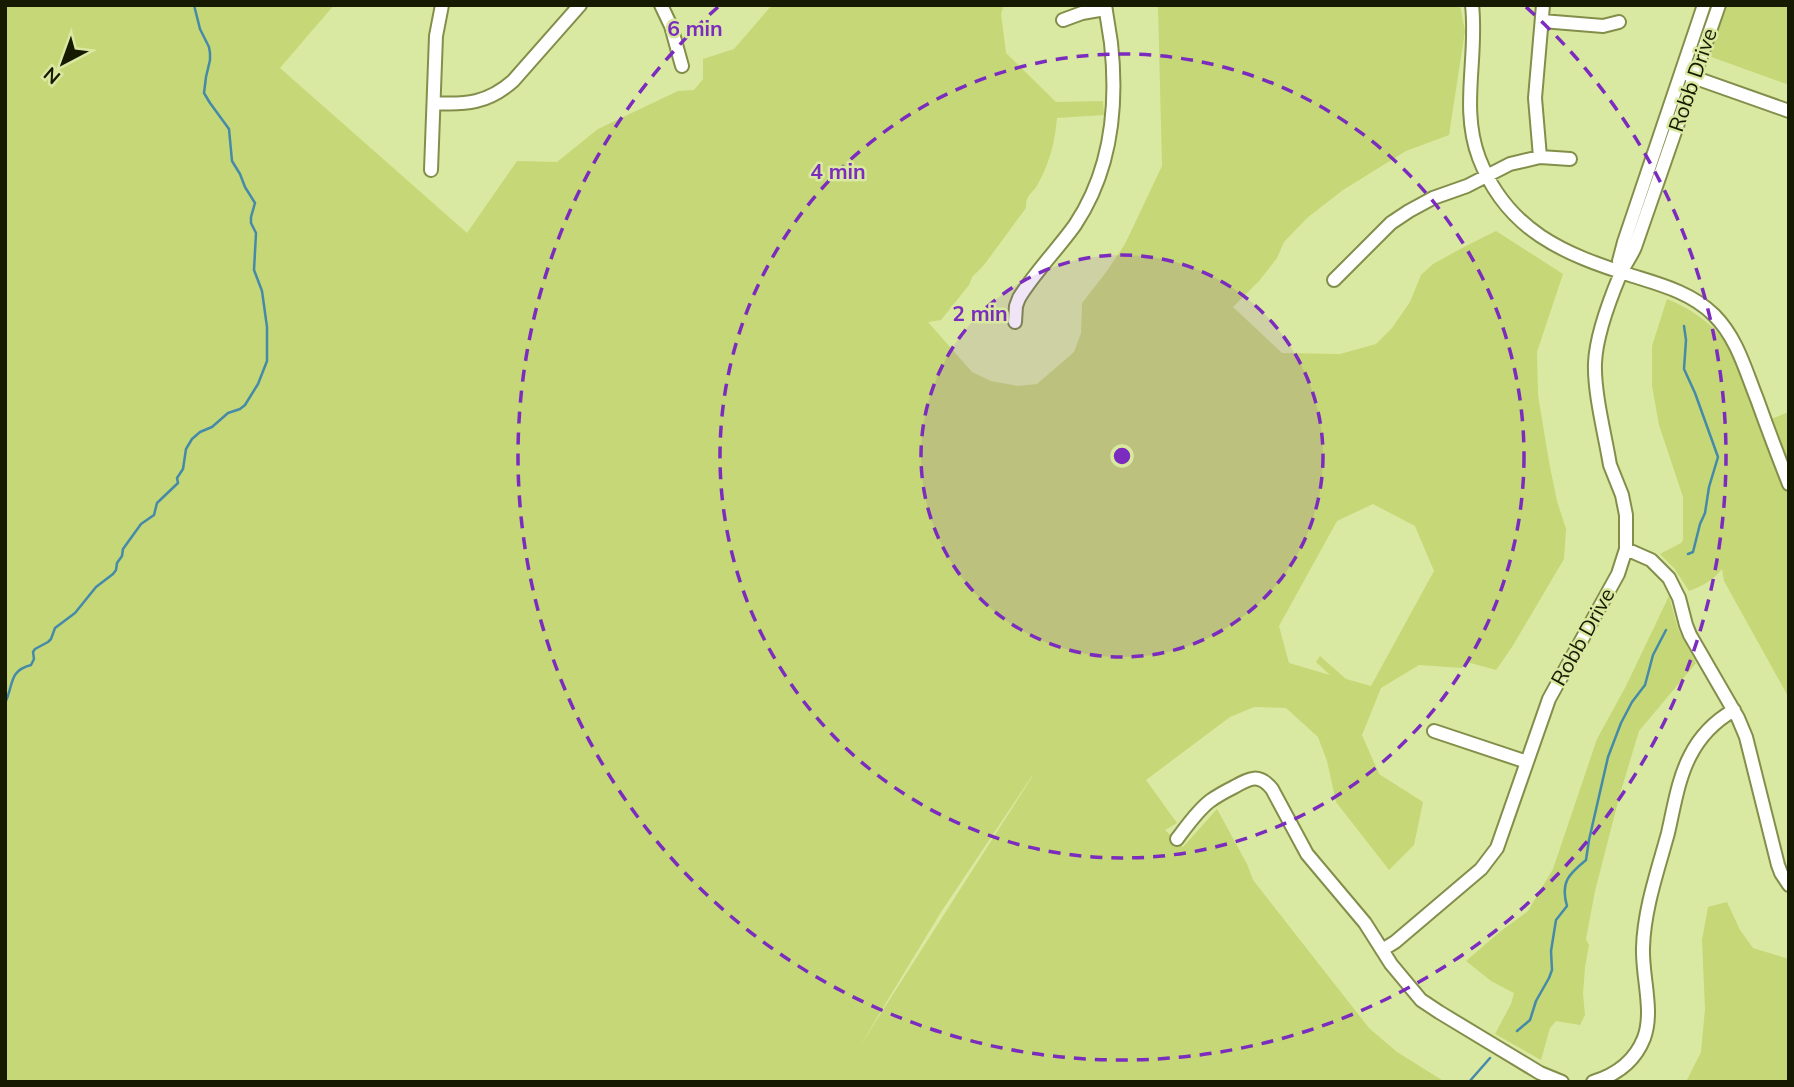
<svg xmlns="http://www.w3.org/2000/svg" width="1794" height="1087" viewBox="0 0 1794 1087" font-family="Mulish,sans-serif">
  <rect width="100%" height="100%" fill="#dae9a1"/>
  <path fill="#c5d776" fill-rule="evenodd" d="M5,5h329l-54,63 187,165 50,-72 40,1 41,-33 80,-38 16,-1 9,-11v-20l31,-10 38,-44h232l-3,9 5,39 50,49 47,-1 1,14 -47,3c-2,23 -7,44 -19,66 -5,9 -13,11 -12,24l-42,57 -12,12 -3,8 -28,35 -13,2 44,50 19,9 27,5 19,-2 37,-32 7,-19 1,-30 25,-32 18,-27 37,-78 -4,-161h302l5,26 -16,104 -43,16 -63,39 -36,28 -23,24 -7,16 -18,23 -26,26 49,46 58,1 36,-10 16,-16 18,-26 11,-27 12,-11 31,-17 32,-16 67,43 -26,78 1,43 11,67 8,39 9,28 -2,30 -52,88 -16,23 -29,-8 -5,6 -43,-3 -38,23 -19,47 17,39 44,28 -9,43 -25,25 -53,-68 -9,-41 -9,-24 -32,-29 -32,-1 -24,10 -84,63 31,43 -12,7 18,17 34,-38 30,55 6,16 116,148 28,24 48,30h-1440zM1373,504l42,22 19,45 -63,115 -25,-7 -26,-23 -4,6 14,13 -41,-12 -10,-37 58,-105zM1032,776v1l-174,272 83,-137z
    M1720,5h69v80l-86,-31z
    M1667,299c22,9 44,23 58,43 14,19 25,59 33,82l31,-12v286l-65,-117 -2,-12c-9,11 -19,17 -33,22l-15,-23 -14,-14 21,-11 2,-3v-43l-24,-72 -7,-39v-40z
    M1669,596l9,33 18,34 -57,68 -19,63 -25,97 -9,48 3,6 -4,22 -2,27 2,21 -5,10 -24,-4 -6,7 -9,32 -46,-26 16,-30 3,-11 -23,-12 -25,-20 35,-30 27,-20 25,-42 44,-130 29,-53z
    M1727,902l13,28 13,18 36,11v123h-103l15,-30 4,-43 -3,-69 6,-33z"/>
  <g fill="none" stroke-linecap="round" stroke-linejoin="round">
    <path stroke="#468aa9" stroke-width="2.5" d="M1684,326l2,14 -2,29 11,24 23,64 -9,30 -4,26 -5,11 -7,28 -5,2
      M5,703c9,-18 3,-32 26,-38l3,-6 -1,-7 2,-3 13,-7 3,-3 4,-11 20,-15 21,-26 17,-13 3,-4 1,-7 5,-7 1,-7 18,-25 13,-9 3,-12 21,-20 -1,-5 6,-9 3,-20 6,-10 8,-7 12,-5 16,-14 12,-4 5,-4 13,-21 9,-23v-34l-5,-36 -8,-21 2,-37 -5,-10v-6l4,-14 -10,-16 -5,-13 -8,-13 -3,-32 -19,-26 -6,-10 2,-16 4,-17v-7l-1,-6 -9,-18 -6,-24
      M1517,1031l13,-11 6,-19 13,-23 3,-8 -1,-19 5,-31 11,-14c-7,-24 2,-32 19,-46l3,-20 19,-83 13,-34 11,-21 13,-17 8,-30 13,-25
      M1469,1082l21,-24"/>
    <g stroke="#828e4a" stroke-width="16">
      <path id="minor" d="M661,5l10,21 11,40
        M1472,5c6,52 -12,103 7,153 28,73 85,96 154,118 29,9 59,17 81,39 23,23 31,54 43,84 10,28 21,57 32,85
        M1063,20l19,-7 23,-4
        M1542,21l61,5 16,-4
        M1690,76l99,35
        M434,103c32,2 54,0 79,-22l67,-76
        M1540,157l-5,-59 8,-93
        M431,170l5,-134 6,-31
        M1621,272l-2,-11 5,-19 80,-237
        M1334,280l57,-57 18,-12 24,-13 34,-12 43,-22 30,-7 30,2
        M1015,322l1,-16 3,-8c16,-26 38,-48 56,-73 36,-54 43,-119 36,-182 -2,-13 -4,-25 -6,-38
        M1626,549l25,11 18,18 10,20 7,27 4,10 48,83 8,19 32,128 3,8 8,12
        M1434,731l93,31
        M1177,839c10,-13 20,-28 33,-38 7,-5 16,-10 24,-14 16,-9 25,-14 38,2l35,65 58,69 26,41 30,36 18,12 101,61 22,9
        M1382,950l13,-8 86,-73 16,-21 52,-149 69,-125 8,-25v-34l-4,-20 -12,-30 -2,-11c-5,-27 -14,-64 -13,-91 1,-26 15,-64 25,-88 4,-10 11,-18 15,-28l84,-242
        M1593,1082c23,-7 42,-21 51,-44 10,-27 -2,-61 -1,-90 1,-39 15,-78 25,-115 6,-26 10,-54 22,-77 10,-20 25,-35 44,-46"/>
    </g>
    <use href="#minor" stroke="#fff" stroke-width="12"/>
  </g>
  <circle cx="1122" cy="456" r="201" fill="#7b2cbf" fill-opacity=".12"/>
  <g fill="none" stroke="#7b2cbf" stroke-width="3.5" stroke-dasharray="12 9">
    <circle cx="1122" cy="456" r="201"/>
    <circle cx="1122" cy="456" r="402"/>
    <path d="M1526 7A604 604 0 1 1 718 7"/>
  </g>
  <g text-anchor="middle" stroke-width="5" stroke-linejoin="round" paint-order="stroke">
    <g font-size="21" fill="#161a00" stroke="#dae9a1">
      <text transform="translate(1693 80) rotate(-71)" y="7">Robb Drive</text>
      <text transform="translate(1583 637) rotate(-61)" y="7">Robb Drive</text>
    </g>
  </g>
  <circle cx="1122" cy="456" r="10" fill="#7b2cbf" stroke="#dae9a1" stroke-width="3.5"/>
  <g font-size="21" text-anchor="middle" font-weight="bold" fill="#7b2cbf" stroke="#dae9a1" stroke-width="5" stroke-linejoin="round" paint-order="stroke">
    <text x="695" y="36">6 min</text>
    <text x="838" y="179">4 min</text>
    <text x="980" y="321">2 min</text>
  </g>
  <rect width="1794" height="1087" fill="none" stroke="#161a00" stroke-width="14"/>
  <g transform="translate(63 63) rotate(221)" stroke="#dae9a1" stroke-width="5" paint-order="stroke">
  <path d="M0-5L12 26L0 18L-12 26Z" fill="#161a00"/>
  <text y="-10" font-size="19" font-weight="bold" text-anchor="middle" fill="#161a00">N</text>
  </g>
</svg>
